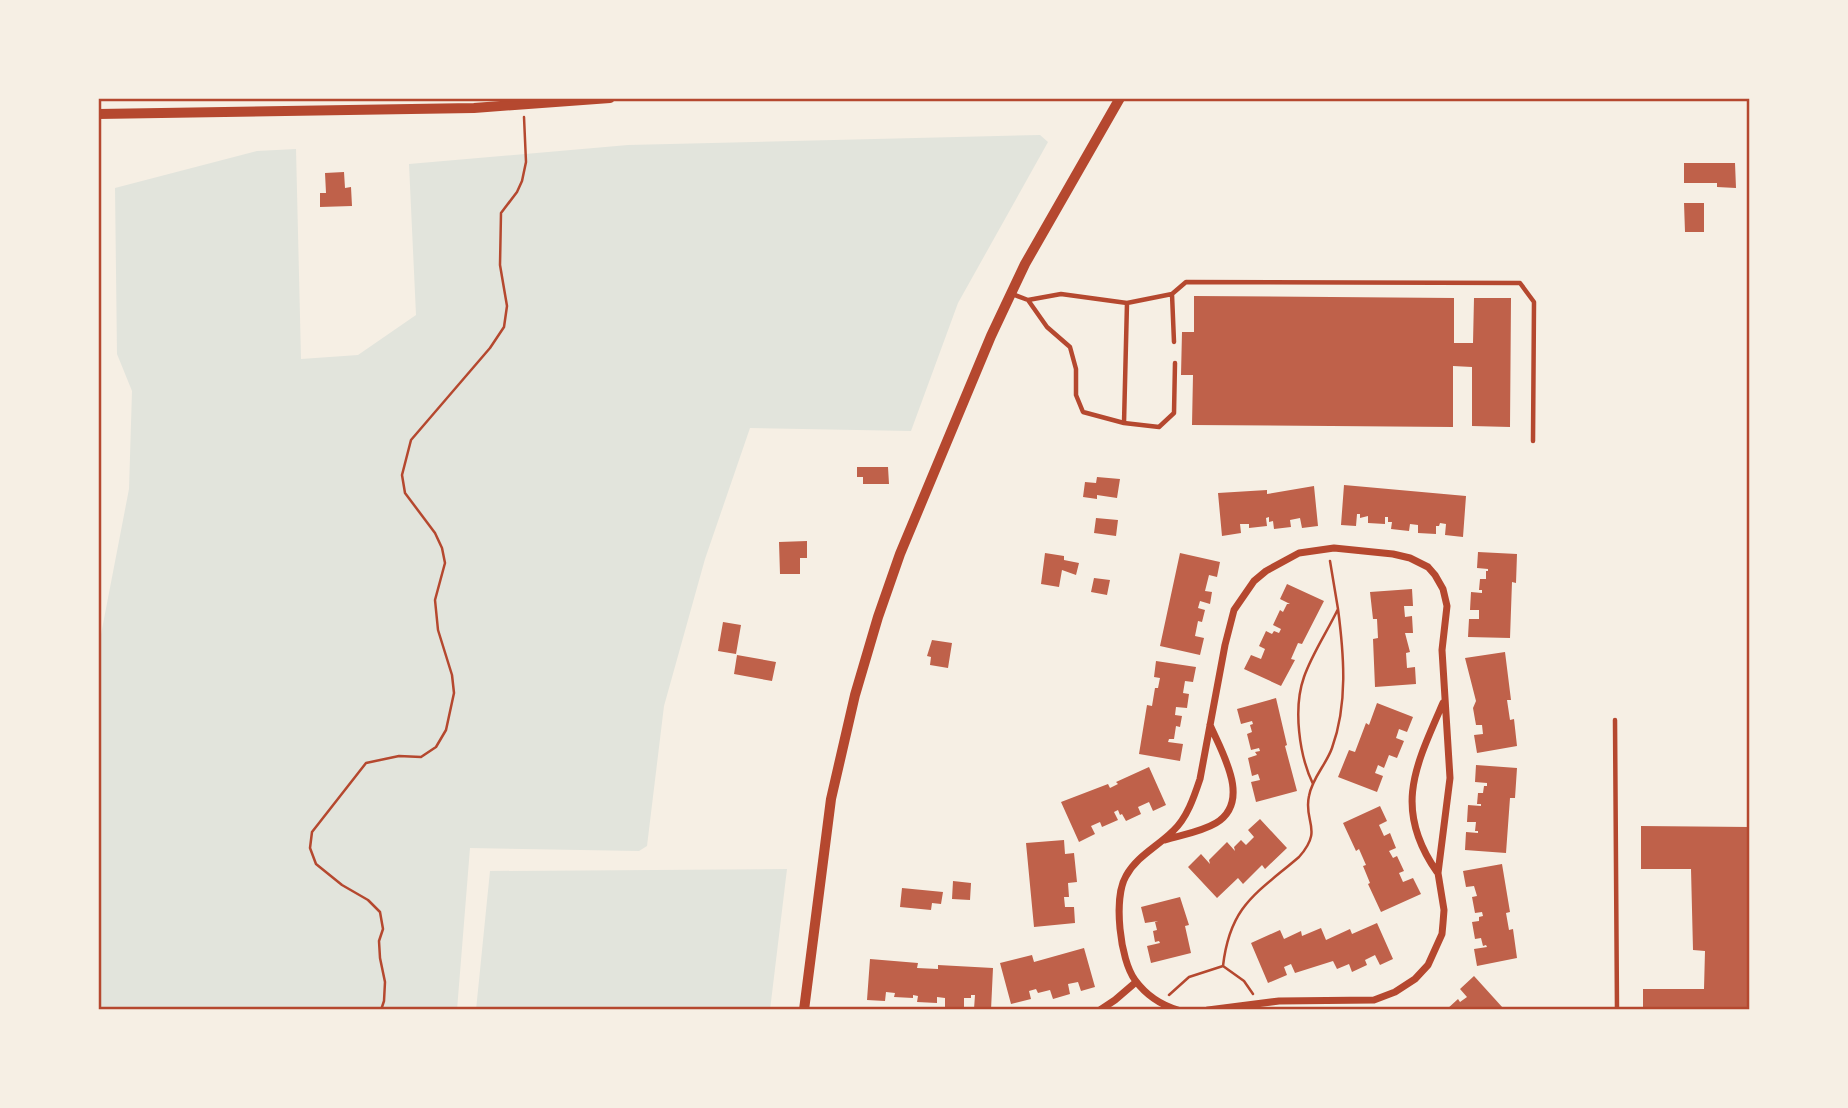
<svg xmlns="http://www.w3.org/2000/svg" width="1848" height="1108" viewBox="0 0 1848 1108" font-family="'Sofia Sans Condensed',sans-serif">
  <rect width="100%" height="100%" fill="#f6efe4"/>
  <path fill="#e2e4dc" d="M1040,135l8,7 -90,161 -47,128 -161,-3 -45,131 -41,147 -17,140 -8,5 -169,-3 -13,162h-359v-360l31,-161 3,-98 -15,-37 -2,-166 142,-37 39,-2 5,210 57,-4 58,-40 -7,-151 219,-19z
    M787,869l-17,141h-294l14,-139z"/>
  <path fill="#bf614a" d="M1684,163h51l1,25 -19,-1v-4h-33z
    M344,172l1,16 6,-1 1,19 -32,1v-14h6l-1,-20z
    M1684,203h20v29h-19z
    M1194,296l260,2v45h19l1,-45h37l-1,129 -38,-1v-59l-19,-1v61l-261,-2 1,-50h-12l1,-43h12z
    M857,467h31l1,17h-26v-7h-6z
    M1097,477l23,2 -3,19 -20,-3v4l-14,-2 2,-15 11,1z
    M1344,485l122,11 -3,41 -18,-2 1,-11 -6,-1 -1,3h-3v8l-18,-1v-8l-8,-1 -1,7 -18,-2 1,-7h-4v-5h-3v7l-17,-1v-7l-8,2v-4h-3l-1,12 -15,-1z
    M1314,486l4,40 -16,2 -2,-10 -10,2 1,7 -17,2 -1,-8 -4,1v-5l-3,1 1,8 -18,2v-4h-9l1,9 -19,3 -4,-43 49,-3v4z
    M1096,518l22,2 -2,16 -22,-3z
    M807,541v17h-7v16h-20l-1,-32z
    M1478,552l39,2 -1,29 -4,-1 -2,56 -42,-1 1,-18h10v-9h-9l1,-18 11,1v-3h-3l1,-11h6v-8h2v-2l-11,-1z
    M1045,553l19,3v4l15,3 -3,12 -14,-5 -3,17 -18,-3z
    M1180,553l40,9 -3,15 -8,-2 -4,16 7,1 -2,12 -10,-3 -2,7 7,2 -3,12 -4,-1 -3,15 9,2 -4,17 -40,-9z
    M1094,578l16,2 -3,15 -16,-3z
    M1287,584l37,17 -22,43 -4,-1 -7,16 4,1 -14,26 -37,-17 7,-14 10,4 4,-10 -6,-3 7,-15 6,3 2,-3 5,2 2,-4 -8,-4 7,-15 3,2 4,-8h3l-10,-5z
    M1412,589l1,17h-9l1,11 7,-1 1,17h-8l5,19 -4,1 1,15 8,-1 1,17 -41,3 -2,-48 5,-1 -1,-19h-4l-3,-27z
    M723,622l18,3 -5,29 -18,-3z
    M932,640l20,3 -4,25 -18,-3 1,-8 -4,-1z
    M1505,652l6,48h-4l3,20 4,-1 3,27 -40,7 -3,-18 9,-1 -1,-9h-6l-3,-17 3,-7 -11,-43z
    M737,655l39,7 -4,19 -38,-7z
    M1156,661l40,6 -3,15 -8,-1 -2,12 6,1 -2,14 -11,-1 -1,8 7,1 -2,11 -4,-1 -2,13h-5l-1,3 15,2 -3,17 -41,-7 8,-49 5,1 3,-18h3l2,-10 -6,-1z
    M1276,698l11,47 -2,1 12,45 -41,11 -5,-20 9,-2 -2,-6 -6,2 -4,-18 9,-3 -2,-3 5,-1 -1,-3 -8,2 -4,-16 5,-2 -2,-7 3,-1 -1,-3 -11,3 -4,-15z
    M1377,703l36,14 -6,15 -8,-3 -3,9 8,3 -7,17 -8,-3 -5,13 -6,-3 -3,8 8,3 -6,16 -39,-15 11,-27 6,2 11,-29 3,2z
    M1476,765l41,3 -2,30h-5l-4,55 -41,-3 1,-18 12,1v-2h-3l1,-9h-9l1,-17 13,1v-2h-4l1,-11h5l1,-7h3v-3l-12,-1z
    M1149,767l17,38 -13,6 -4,-9 -11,5 3,7 -15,7 -4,-7 -2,1 -2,-5 -4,2 4,8 -16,7 -2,-5 -9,4 4,8 -16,8 -18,-40 47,-18 2,4 8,-4 -2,-2z
    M1380,806l7,15 -8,4 5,11 6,-3 6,15 -7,3 4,7 4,-2 7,15 -5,2 4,9 10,-4 8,16 -40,18 -13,-28 2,-1 -7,-17 3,-1 -7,-16 -3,2 -13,-28z
    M1260,819l27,29 -22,21 -3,-4 -19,19 -5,-6 -21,20 -29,-31 13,-13 9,10 -1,-4 18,-18 8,9 -1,-4 7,-7 5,5 8,-8 -6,-7z
    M1641,826l109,1v183h-107v-21h61l1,-38 -12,-1 -2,-81h-50z
    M1064,840l1,14 9,-1 3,29 -9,1 1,14h-5l1,10h9l1,16 -41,4 -8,-84z
    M1502,864l8,48 -4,1 3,17 4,-1 4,29 -40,8 -3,-17 13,-2 -1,-2 -3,1 -2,-8 -6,1 -3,-17 7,-1v-4l4,-1 -1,-4 -7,1 -3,-16 5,-1 -3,-10 -8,1 -3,-16z
    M953,881l18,2 -1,17 -18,-1z
    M902,888l41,4 -2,12 -9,-1 -1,7 -31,-3z
    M1180,897l9,28 -4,1 6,27 -40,10 -4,-17 13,-3 -1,-2 -4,1 -2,-11 4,-1 -2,-8 3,-1 -13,2 -4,-16z
    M1377,923l16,36 -13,6 -5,-10 -10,5 2,5 -15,7 -3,-8 -12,5 -4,-8 -38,12 -4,-9 -7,3 3,8 -19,8 -17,-40 29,-13 4,9 17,-8 1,5 19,-8 5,12 24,-11 2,5z
    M1084,948l11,39 -14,4 -3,-9 -10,2 2,10 -17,5 -3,-9 -12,3 -2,-4 -7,2 2,8 -20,5 -11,-41 32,-8 2,7z
    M870,959l48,4 -1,5 21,1v-4l55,3 -2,42 -17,-1 1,-14h-4v3h-7v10l-19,-1v-9l-8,-1v6l-20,-1 1,-6 -5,-1v3l-19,-1 1,-4 -9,-1 -1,9 -18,-1z
    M1474,976l29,32 -3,2h-54l12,-11 2,3 7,-5 -7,-8z"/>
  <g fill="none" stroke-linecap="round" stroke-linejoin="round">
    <path stroke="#b5482f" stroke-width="2.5" d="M1330,561l8,48
      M1253,994l-9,-13 -21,-15c7,-61 34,-73 76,-109 25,-28 4,-35 10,-61 3,-18 17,-31 23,-48 16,-44 12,-93 6,-139 -11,23 -26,45 -34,68 -11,31 -5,78 9,107
      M1169,995l20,-18 34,-11
      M381,1010l3,-9 1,-19 -5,-24 -1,-17 4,-12 -3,-17 -12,-12 -26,-15 -26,-21 -6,-16 2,-16 54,-69 33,-7 22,1 15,-10 10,-17 8,-37 -2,-18 -14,-45 -3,-30 10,-37 -3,-15 -7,-15 -30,-40 -3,-18 9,-35 79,-92 14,-21 3,-21 -7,-41 1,-52 16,-21 5,-11 4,-19 -2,-45"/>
    <path stroke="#b5482f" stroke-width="4.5" d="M98,215v95
      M1012,294l16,6 33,-6 66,9 45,-9 14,-12 334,1 14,19 -1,139
      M1172,294l2,48
      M1028,300l19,27 23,20 6,22v26l7,17 41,11 35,4 15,-14 1,-50
      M1124,423l3,-120
      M1615,720l2,290"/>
    <path stroke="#b5482f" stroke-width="7" d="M1165,840c16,-5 36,-8 51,-17 36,-22 6,-70 -6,-98
      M1437,872c-44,-63 -22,-105 6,-169
      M1100,1010l15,-10 21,-18
      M1178,1010c-17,-5 -32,-15 -43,-30 -15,-20 -22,-82 -9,-104 11,-20 31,-29 47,-45 14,-13 21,-34 27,-52l25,-134 9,-35 20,-29 12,-10 33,-18 35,-5 59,6 17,4 18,9 7,8 8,14 4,17 -5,44 8,128 -12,95 6,37 -1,13 -1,11 -14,31 -13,14 -20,13 -21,8 -95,1 -71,9"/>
    <path stroke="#b5482f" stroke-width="10" d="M98,114l376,-6 136,-10
      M804,1010l27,-211 24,-104 23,-78 22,-63 91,-218 34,-72 95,-166"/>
  </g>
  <rect width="1848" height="1108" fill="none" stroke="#f6efe4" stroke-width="200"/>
  <rect x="100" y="100" width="1648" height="908" fill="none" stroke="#b5482f" stroke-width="2.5"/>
</svg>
